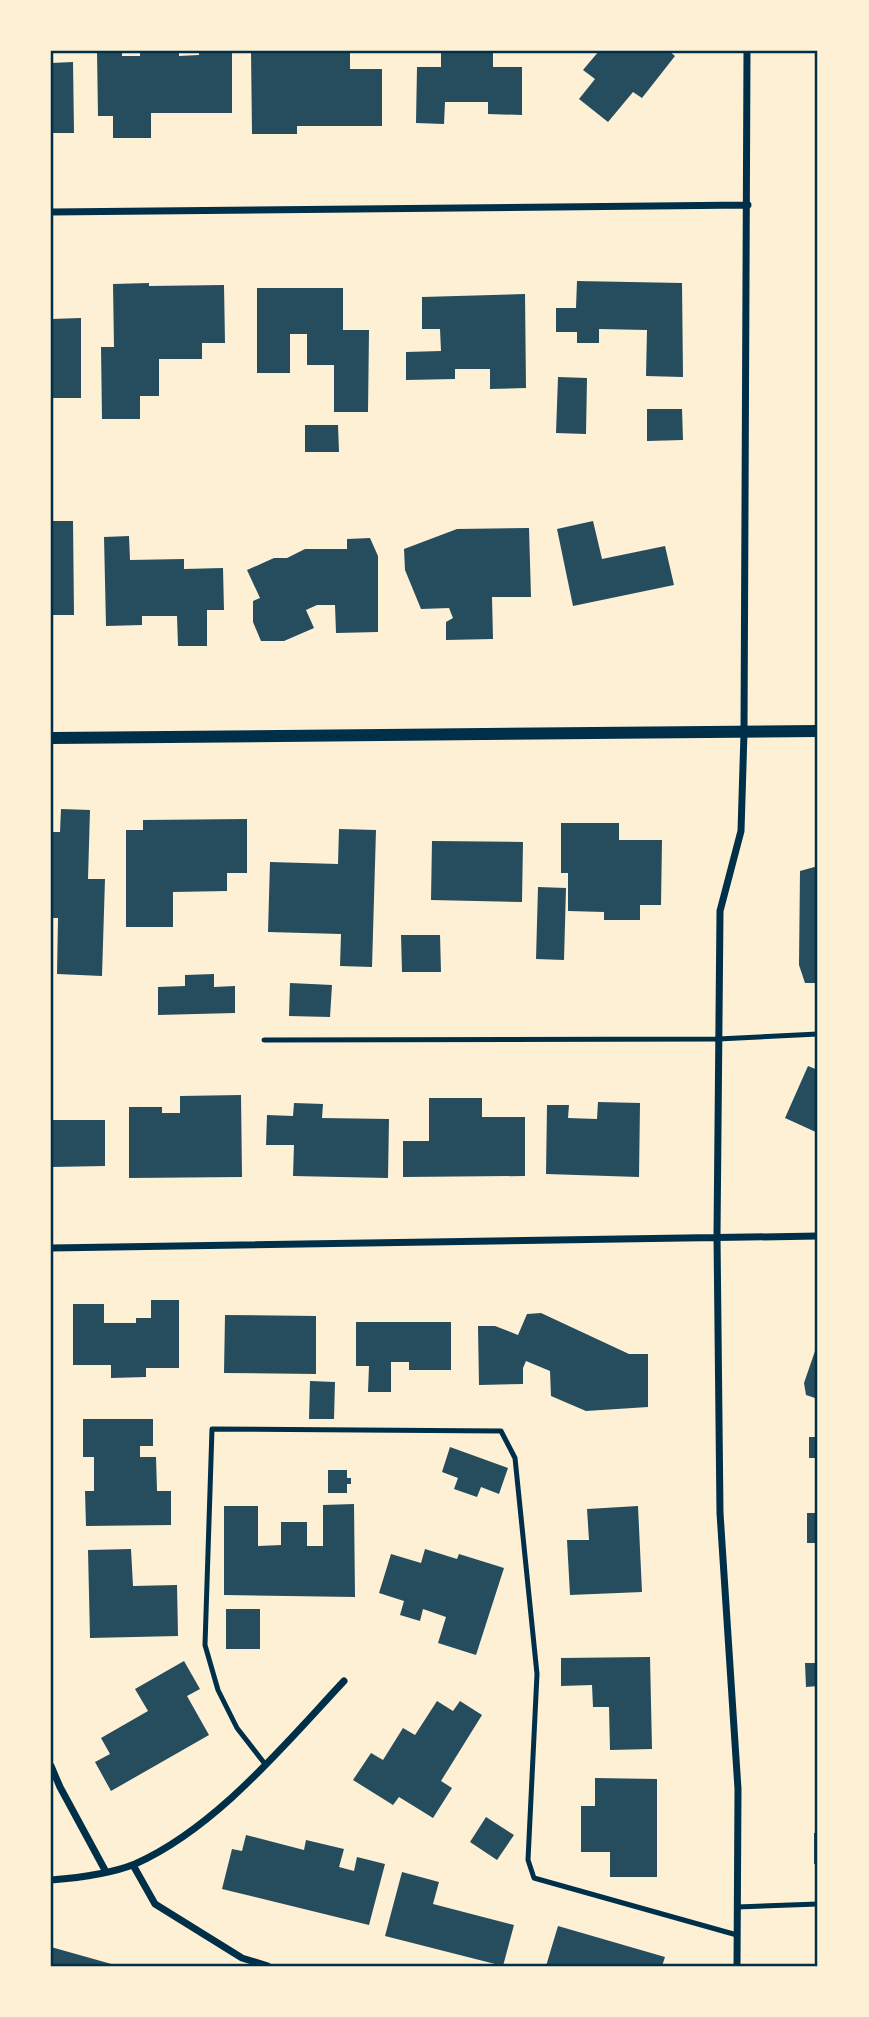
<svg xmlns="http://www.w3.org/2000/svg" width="869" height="2017" viewBox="0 0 869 2017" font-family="Cabin,sans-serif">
  <rect width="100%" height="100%" fill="#fdf0d5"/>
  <path fill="#264d5e" d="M97,51h25v5h18v-5h39v5l20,-1v-4h33v62h-81v25h-38v-22h-15z
    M251,51h99v18h32v57h-85v8h-45z
    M441,51h52v16h29v48l-34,-1v-12h-43l-1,22 -28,-1 1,-56h24z
    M599,51h70l6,5 -33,42 -9,-6 -25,30 -29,-23 16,-20 -12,-9z
    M73,62l1,71h-23v-70z
    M577,281l105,2 1,94 -37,-1 1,-46 -48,-1v14h-22v-11h-21v-24h20z
    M149,283v3l75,-1 1,58h-23v16h-43v37h-19v23h-38l-1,-72h13l-1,-63z
    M257,288h86v42h26l-1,82h-34v-47h-27v-31h-17v39h-33z
    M525,294l1,94 -36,1v-20h-35v10l-49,1v-28l35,-1 -1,-22h-18v-32z
    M81,318v80h-30v-79z
    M558,377l29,1 -1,56 -30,-1z
    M647,409h35l1,31 -36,1z
    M305,425h33l1,27h-34z
    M51,521h22l1,94h-23z
    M593,521l9,38 63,-13 9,39 -101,21 -16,-77z
    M529,528l2,69h-39l1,42 -47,1v-18l7,-4 -4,-10 -28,1 -16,-39 -1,-21 53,-20z
    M129,536l1,24 54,-1v10l39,-1 1,42h-17v36h-29l-1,-30h-35v9l-36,1 -2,-89z
    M370,538l8,18v76l-42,1 -1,-28h-18l-11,5 8,18 -30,13h-23l-8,-19v-21l7,-3 -13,-28 27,-12h13l18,-9h42v-10z
    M61,809l29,1 -2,69h17l-3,97 -45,-2 1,-56h-7v-86h9z
    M247,819v54h-20v18l-54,1v35h-47v-97h17v-10z
    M561,823h58v17h43l-1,65h-21v15h-36v-8l-36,-1v-38h-7z
    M339,829l37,1 -4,137 -32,-1 1,-32 -73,-2 2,-70 68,2z
    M432,841l91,1 -1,60 -91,-2z
    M818,866v117h-13l-6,-18 1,-94z
    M538,887l28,1 -2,72 -28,-1z
    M401,935h39l1,37h-39z
    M214,974v13l21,-1v27l-77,2v-28l27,-1v-11z
    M290,983l42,2 -2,32 -41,-1z
    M808,1066l10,4v63l-33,-15z
    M241,1095l1,82 -113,1v-71h33v6h18v-17z
    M429,1098h53v19h43v59l-122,1v-36h26z
    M598,1102l42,1 -1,74 -93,-3 1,-69h22l-1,13 29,1z
    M294,1103l29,1 -1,14 67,1 -1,59 -95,-2 1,-31h-28l1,-30 26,1z
    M51,1120h54v46l-54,1z
    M151,1300h28v68h-33v9l-35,1v-13h-38v-61h31v19h32v-5h15z
    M541,1313l88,41h19v53l-62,4 -35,-15 -1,-25 -24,-10 -3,7v16l-44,1 -1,-59h17l23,9 9,-21z
    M225,1315l91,1v58l-92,-1z
    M356,1322h95v48h-42v-8h-18v30h-23l1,-26h-13z
    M815,1351h3v48l-12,-4 -2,-12z
    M310,1381l25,1 -1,37h-25z
    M83,1419h70v27h-13v11h16l1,34h14v34l-85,1 -1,-35h9v-34h-11z
    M809,1437h9v21h-9z
    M450,1447l58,21 -9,26 -18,-7 -4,10 -23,-8 4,-11 -16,-6z
    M328,1470h19v8h4v6h-4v9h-19z
    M354,1504l1,93 -131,-2v-89h34v40l23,-1v-23h26v24h16v-41z
    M638,1506l4,86 -72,3 -3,-55h22l-2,-31z
    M807,1513h11v30h-11z
    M131,1549l2,37 44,-1 1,51 -88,2 -2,-88z
    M425,1549l32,10 2,-5 45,14 -28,87 -38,-12 8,-26 -23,-8 -3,12 -20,-6 4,-14 -25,-8 12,-39 30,9z
    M226,1609h34v40h-34z
    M650,1657l2,92 -42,1 -1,-43h-16l-1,-22 -31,1v-28z
    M184,1661l16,28 -13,7 22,39 -98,56 -16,-29 15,-8 -9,-16 47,-27 -13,-22z
    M805,1663h13v23l-12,1z
    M437,1701l16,10 7,-10 22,14 -41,66 11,7 -19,30 -34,-21 -6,8 -40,-25 18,-27 12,7 20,-32 12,7z
    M595,1778l62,1v98h-47v-25h-29v-46h14z
    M486,1817l28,18 -17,25 -27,-18z
    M814,1833h4v31h-4z
    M246,1835l58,15 2,-10 38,9 -5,18 15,4 3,-14 28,7 -16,61 -147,-36 10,-40 10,2z
    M402,1872l37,10 -6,22 81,21 -11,41 -118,-30z
    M558,1926l107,31 -3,9h-116z
    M51,1947l64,18v1h-64z"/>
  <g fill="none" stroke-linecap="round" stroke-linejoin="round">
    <path stroke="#003049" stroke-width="5" d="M264,1040l454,-1 100,-5
      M265,1764l-28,-36 -19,-38 -13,-45 7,-216 289,2 14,27 22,216 -9,186 6,18 203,57
      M737,1907l81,-3"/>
    <path stroke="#003049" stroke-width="7" d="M51,212l697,-7
      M51,1248l767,-12
      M51,1766l9,21 46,85
      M133,1865l22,39 87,54 26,8
      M51,1880c26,-2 59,-6 84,-16 81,-36 149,-119 209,-183
      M737,1966l1,-177 -18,-276 -3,-277 3,-325 21,-80 3,-98 3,-682"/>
    <path stroke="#003049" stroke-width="12" d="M51,738l767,-7"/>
  </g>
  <rect width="869" height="2017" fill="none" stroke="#fdf0d5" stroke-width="105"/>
  <rect x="52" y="52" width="764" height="1913" fill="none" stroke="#003049" stroke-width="2.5"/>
</svg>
